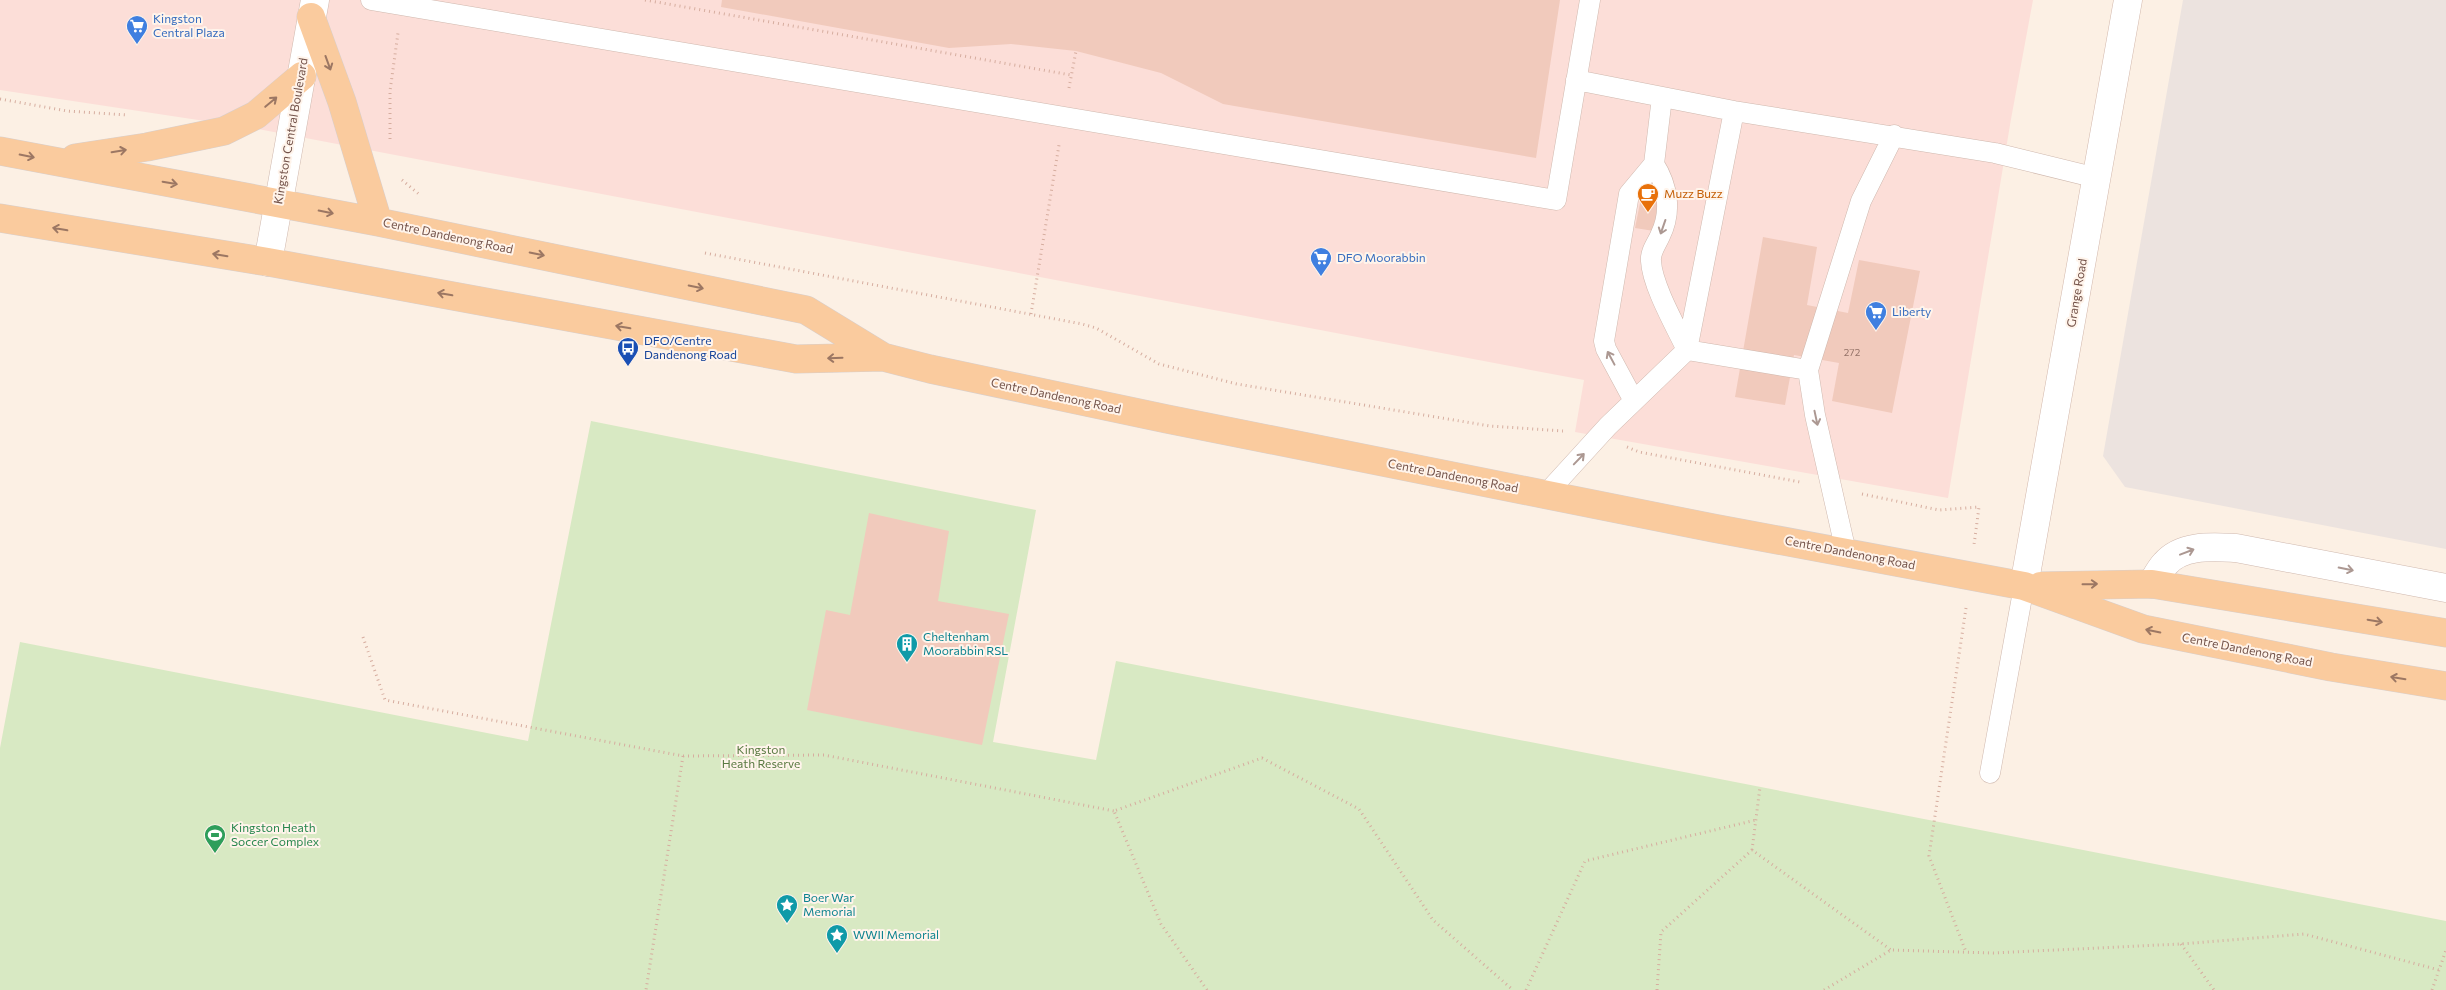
<svg xmlns="http://www.w3.org/2000/svg" width="2446" height="990" viewBox="0 0 2446 990" font-family="Commissioner,sans-serif">
  <rect width="100%" height="100%" fill="#fcf0e4"/>
  <path fill="#fcded8" d="M0,0h2033l-22,119 -63,379 -373,-66 9,-52 -1326,-251 -258,-39z"/>
  <path fill="#ece3df" d="M2183,0h263v549l-321,-62 -22,-31z"/>
  <path fill="#d8e9c3" d="M591,421l445,89 -43,232 103,18 20,-99 1330,260v69h-2446v-242l20,-106 508,99z"/>
  <path fill="#f1cabc" d="M722,0h838l-24,158 -313,-54 -62,-31 -85,-22 -65,-7 -62,4 -228,-41z
    M1642,193l18,4 -6,34 -19,-3z
    M1763,237l54,10 -10,58 41,8 11,-53 61,11 -28,142 -60,-12 7,-38 -45,-8 -9,50 -50,-8z
    M869,513l80,18 -11,70 71,13 -27,131 -175,-35 19,-100 24,5z"/>
  <g fill="none" stroke-linecap="round" stroke-linejoin="round">
    <g stroke="#cfb8ae" stroke-width="21">
      <path id="lane" d="M371,0l1185,200 34,-200
        M1734,111l261,42 102,25
        M1654,164c14,22 18,48 6,72 -4,9 -10,16 -9,25 1,24 25,66 36,89
        M1687,350l121,20
        M1634,401l-28,-52 -2,-8 25,-147 25,-30 8,-67
        M1546,494l62,-68 79,-76 47,-239 -158,-31
        M1846,552l-31,-137 -7,-45 53,-169 33,-66
        M1990,773l34,-187"/>
    </g>
    <g stroke="#cfb8ae" stroke-width="29">
      <path id="street" d="M268,262l47,-262
        M2152,584c4,-7 8,-15 13,-20 17,-20 48,-17 71,-16l210,40"/>
    </g>
    <g stroke="#d2b7ab" stroke-width="29">
      <path id="secondary" d="M2024,586l104,-586"/>
    </g>
    <g stroke="#d8cfcc" stroke-width="29">
      <path id="primary" d="M311,17l31,85 36,120
        M0,151l378,71 428,88 77,47 47,12 237,50 546,109 311,58 119,43 188,38 115,19
        M75,158l72,-11 77,-16 32,-16 46,-39
        M0,218l268,44 528,97 87,-2
        M2041,586l111,-2 294,49"/>
    </g>
    <path stroke="#d6ad9f" stroke-width="3" stroke-dasharray="1 4" stroke-linecap="butt" d="M645,0l426,75
      M1069,88l7,-37
      M0,99l67,12 60,4
      M390,139v-48l8,-58
      M402,180l18,15
      M705,253l377,71 14,4 63,36 78,20 253,42 73,5
      M1031,314l28,-169
      M1627,447l12,5 161,30
      M1862,494l77,16 40,-3 -5,38
      M1966,608l-37,248 37,96
      M363,637l22,63 298,56 -37,234
      M683,756l141,-1 290,56
      M1752,850l8,-63
      M2181,944l33,46
      M1207,990l-46,-66 -47,-113 148,-53 97,51 74,111 80,70
      M1526,990l59,-129 171,-41
      M1657,990l4,-58 91,-82 139,100
      M1824,990l67,-40 102,3 188,-9 123,-10 135,36
      M2432,990l14,-40"/>
    <use href="#lane" stroke="#fff" stroke-width="20"/>
    <use href="#street" stroke="#fff" stroke-width="28"/>
    <use href="#secondary" stroke="#fff" stroke-width="28"/>
    <use href="#primary" stroke="#facb9e" stroke-width="28"/>
  </g>
  <defs><path id="oneway-shaft" d="M-6 0H5M1.5-3L5.5 0L1.5 3" fill="none" stroke-width="1.6" stroke-linecap="round" stroke-linejoin="round" transform="scale(1.25)"/></defs>
  <g stroke="#9c7763">
    <use href="#oneway-shaft" transform="translate(328 63) rotate(70)"/>
    <use href="#oneway-shaft" transform="translate(271 102) rotate(-40)"/>
    <use href="#oneway-shaft" transform="translate(119 151) rotate(-9)"/>
    <use href="#oneway-shaft" transform="translate(27 156) rotate(11)"/>
    <use href="#oneway-shaft" transform="translate(170 183) rotate(10)"/>
    <use href="#oneway-shaft" transform="translate(326 212) rotate(11)"/>
    <use href="#oneway-shaft" transform="translate(60 229) rotate(-170)"/>
    <use href="#oneway-shaft" transform="translate(537 254) rotate(12)"/>
    <use href="#oneway-shaft" transform="translate(220 255) rotate(-171)"/>
    <use href="#oneway-shaft" transform="translate(696 287) rotate(12)"/>
    <use href="#oneway-shaft" transform="translate(445 294) rotate(-170)"/>
    <use href="#oneway-shaft" transform="translate(623 327) rotate(-170)"/>
    <use href="#oneway-shaft" transform="translate(835 358) rotate(178)"/>
    <use href="#oneway-shaft" transform="translate(2090 584) rotate(-1)"/>
    <use href="#oneway-shaft" transform="translate(2375 621) rotate(10)"/>
    <use href="#oneway-shaft" transform="translate(2153 631) rotate(-168)"/>
    <use href="#oneway-shaft" transform="translate(2398 678) rotate(-171)"/>
  </g>
  <g stroke="#ac9892">
    <use href="#oneway-shaft" transform="translate(1663 227) rotate(109)"/>
    <use href="#oneway-shaft" transform="translate(1611 358) rotate(-118)"/>
    <use href="#oneway-shaft" transform="translate(1816 418) rotate(78)"/>
    <use href="#oneway-shaft" transform="translate(1579 459) rotate(-46)"/>
    <use href="#oneway-shaft" transform="translate(2187 552) rotate(-21)"/>
    <use href="#oneway-shaft" transform="translate(2346 569) rotate(11)"/>
  </g>
  <defs>
    <g id="supermarket-pin" transform="scale(1.125)"><path d="M0 17L-7.5 6A9.5 9.5 0 1 1 7.5 6Z" fill="#3f7fe0" stroke="#fff4eb"/><path d="M-6-5.5h2.5l.6 2H6L4.5 2H-2.5L-4.4-4H-6ZM-1.5 3.2a1.3 1.3 0 1 0 .1 0ZM3 3.2a1.3 1.3 0 1 0 .1 0Z" fill="#fff"/></g>
    <g id="cafe-pin" transform="scale(1.125)"><path d="M0 17L-7.5 6A9.5 9.5 0 1 1 7.5 6Z" fill="#e8710a" stroke="#fff4eb"/><path d="M-5.5-4.5H6V0H3Q3 3.5 0 3.5H-2.5Q-5.5 3.5-5.5 0ZM3-3.2v2h1.7v-2ZM-6 4.5H4V6H-6Z" fill="#fff"/></g>
    <g id="bus-pin" transform="scale(1.125)"><path d="M0 17L-7.5 6A9.5 9.5 0 1 1 7.5 6Z" fill="#1a4fb4" stroke="#fff4eb"/><path d="M-5-6H5V4H4V6H2V4H-2V6H-4V4H-5ZM-3.5-4V0h7V-4ZM-3.5 1.2v1.5H-2V1.2ZM2 1.2v1.5H3.5V1.2Z" fill="#fff"/></g>
    <g id="building-pin" transform="scale(1.125)"><path d="M0 17L-7.5 6A9.5 9.5 0 1 1 7.5 6Z" fill="#0f9aa8" stroke="#fff4eb"/><path d="M-4-6H4V6H1V3H-1V6H-4ZM-2.5-4.3h1.7v1.8h-1.7ZM.8-4.3h1.7v1.8H.8ZM-2.5-1h1.7V.8h-1.7ZM.8-1h1.7V.8H.8Z" fill="#fff"/></g>
    <g id="stadium-pin" transform="scale(1.125)"><path d="M0 17L-7.5 6A9.5 9.5 0 1 1 7.5 6Z" fill="#2e9e5b" stroke="#fff4eb"/><path d="M0-5a6.5 5 0 1 0 0 10a6.5 5 0 1 0 0-10ZM-3.5-1.8h7v3.6h-7Z" fill="#fff"/></g>
    <g id="sight-pin" transform="scale(1.125)"><path d="M0 17L-7.5 6A9.5 9.5 0 1 1 7.5 6Z" fill="#0f9aa8" stroke="#fff4eb"/><path d="M0-6L1.8-2.2L6-1.7L2.9 1.2L3.7 5.4L0 3.3L-3.7 5.4L-2.9 1.2L-6-1.7L-1.8-2.2Z" fill="#fff"/></g>
  </defs>
  <g fill-rule="evenodd">
    <use href="#supermarket-pin" x="137" y="26"/>
    <use href="#cafe-pin" x="1648" y="194"/>
    <use href="#supermarket-pin" x="1321" y="258"/>
    <use href="#supermarket-pin" x="1876" y="312"/>
    <use href="#bus-pin" x="628" y="348"/>
    <use href="#building-pin" x="907" y="644"/>
    <use href="#stadium-pin" x="215" y="835"/>
    <use href="#sight-pin" x="787" y="905"/>
    <use href="#sight-pin" x="837" y="935"/>
  </g>
  <g text-anchor="middle" stroke-width="4" stroke-linejoin="round" paint-order="stroke">
    <g font-size="10" fill="#937166">
      <text x="1852" y="356">272</text>
    </g>
    <g font-size="12" fill="#366cbe" stroke="#fff4eb" text-anchor="start">
      <text x="153" y="23">Kingston<tspan x="153" dy="14">Central Plaza</tspan></text>
      <text x="1337" y="262">DFO Moorabbin</text>
      <text x="1892" y="316">Liberty</text>
    </g>
    <g font-size="12" fill="#74534a" stroke="#fff4eb">
      <text transform="translate(291 131) rotate(-80)" y="4">Kingston Central Boulevard</text>
      <text transform="translate(448 236) rotate(12)" y="4">Centre Dandenong Road</text>
      <text transform="translate(2077 293) rotate(-80)" y="4">Grange Road</text>
      <text transform="translate(1056 396) rotate(12)" y="4">Centre Dandenong Road</text>
      <text transform="translate(1453 476) rotate(11)" y="4">Centre Dandenong Road</text>
      <text transform="translate(1850 553) rotate(11)" y="4">Centre Dandenong Road</text>
      <text transform="translate(2247 650) rotate(11)" y="4">Centre Dandenong Road</text>
    </g>
    <g font-size="12" fill="#c56008" stroke="#fff4eb" text-anchor="start">
      <text x="1664" y="198">Muzz Buzz</text>
    </g>
    <g font-size="12" fill="#164399" stroke="#fff4eb" text-anchor="start">
      <text x="644" y="345">DFO/Centre<tspan x="644" dy="14">Dandenong Road</tspan></text>
    </g>
    <g font-size="12" fill="#0d838f" stroke="#fff4eb" text-anchor="start">
      <text x="923" y="641">Cheltenham<tspan x="923" dy="14">Moorabbin RSL</tspan></text>
      <text x="803" y="902">Boer War<tspan x="803" dy="14">Memorial</tspan></text>
      <text x="853" y="939">WWII Memorial</text>
    </g>
    <g font-size="12" fill="#5a7a42" stroke="#fff4eb">
      <text x="761" y="754">Kingston<tspan x="761" dy="14">Heath Reserve</tspan></text>
    </g>
    <g font-size="12" fill="#27864d" stroke="#fff4eb" text-anchor="start">
      <text x="231" y="832">Kingston Heath<tspan x="231" dy="14">Soccer Complex</tspan></text>
    </g>
  </g>
</svg>
